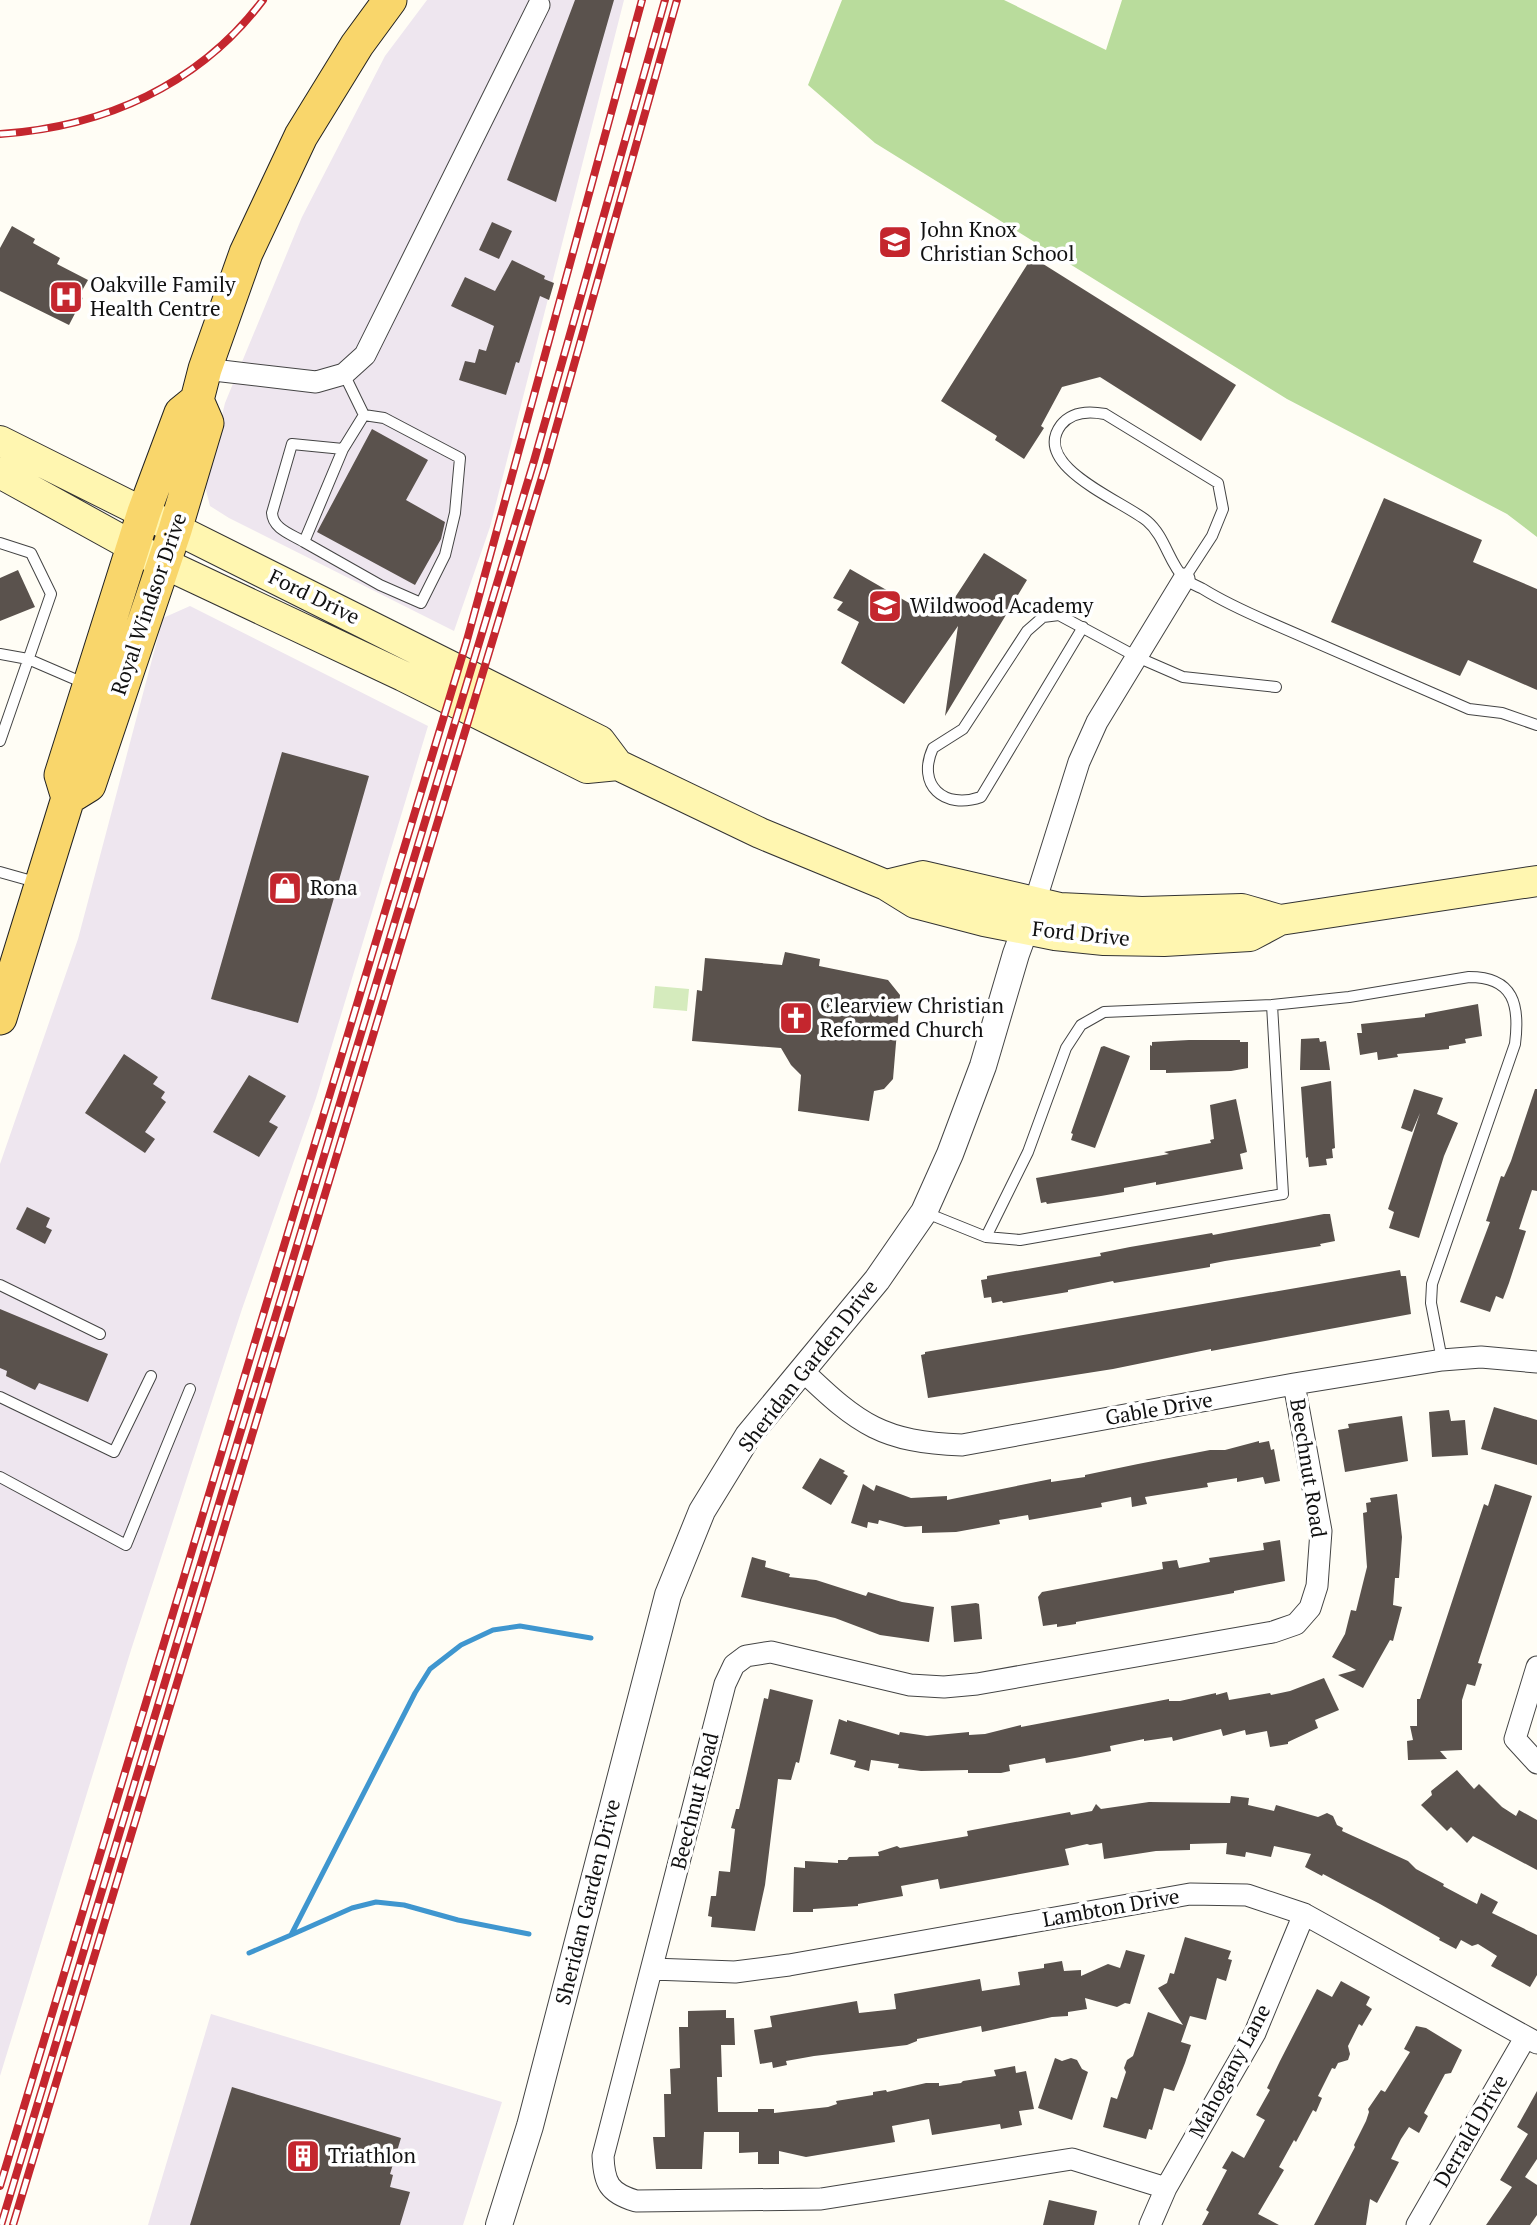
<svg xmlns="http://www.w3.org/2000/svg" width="1537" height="2225" viewBox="0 0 1537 2225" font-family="'PT Serif',serif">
  <rect width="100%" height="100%" fill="#fffdf5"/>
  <path fill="#eee6ef" d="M427,0h197l-134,527 -36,104 -225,-113 -19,-12 -5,-20 20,-83 77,-186 83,-161z
    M190,606l238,120 -112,372 -74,211 -111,341 -131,426v-912l78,-225 85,-321z
    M211,2014l291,88 -39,123h-315z"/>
  <path fill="#d5ebbd" d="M655,986l34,3 -2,22 -34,-3z"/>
  <path fill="#b9dc9c" d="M842,0h162l102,50 16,-50h415v537l-30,-23 -220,-115 -412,-256 -67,-58z"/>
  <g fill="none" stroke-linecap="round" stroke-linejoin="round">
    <path stroke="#3f96cf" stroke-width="5" d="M291,1935l61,-27 24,-6 28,3 54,15 71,14
      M249,1953l42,-18 124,-242 15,-24 31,-24 32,-15 27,-4 71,12"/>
  </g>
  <path fill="#5a524d" d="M575,0h39l-58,202 -49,-22z
    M492,222l20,9 -13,28 -20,-9z
    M12,226l23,13 -2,4 27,15 -3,6 31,16 -9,16 4,2 -14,27 -69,-34v-43z
    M1032,257l204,128 -35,56 -101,-64 -38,10 -21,39 3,2 -20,31 -29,-19 2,-4 -56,-35z
    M512,260l33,16 -1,3 10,4 -5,17 -9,-4 -21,67 -3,-1 -10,33 -47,-15 6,-19 10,2 4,-14 7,2 8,-25 -43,-20 14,-29 30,14z
    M372,429l56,31 -22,40 39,22 -4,17 -26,46 -98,-53z
    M1384,498l98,42 -9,22 64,27v101l-69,-30 -8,16 -129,-54z
    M984,553l43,27 -82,136 13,-90 -54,78 -63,-41 18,-41 -22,-12 6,-8 -10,-4 17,-29 73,42 12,-9 15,3z
    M18,570l17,37 -35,14v-43z
    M282,752l87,24 -71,247 -87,-24z
    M785,952l35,7 -1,7 69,14 12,15 -7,84 -9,10 -10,2 -5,30 -71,-10 3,-36 -10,-10 -10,-17 -89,-7 5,-51 5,1 3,-33 77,7z
    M1478,1004l4,32 -17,3 1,4 -17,3v3l-52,5 1,3 -20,3 -1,-8 -17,3 -3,-22h5l-1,-9 64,-7v-3z
    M1319,1038l1,4 6,-1 4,29h-30l1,-31z
    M1189,1040h51v2h8v26l-17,3 -65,2v-3h-16v-25l2,1v-4z
    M1104,1046l26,10 -35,92 -24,-8 2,-6 -2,-1 30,-86z
    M124,1054l34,23 -5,7 12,8 -4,6 5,4 -21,30 10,7 -10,14 -60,-40z
    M249,1075l37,21 -17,26 9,5 -19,30 -46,-25z
    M1331,1081l4,67 -3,1 1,9 -7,1 1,6 -18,2 -1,-10 -2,1 -5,-71z
    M1414,1089l29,9 -6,16 21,9 -14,33 -25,82 -30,-10 5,-16 -6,-3 32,-96 -8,19 -11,-4z
    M1535,1089h2v102l-5,-1 -13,39 7,2 -17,52 -6,16 -7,-3 -6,16 -30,-10 30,-80 -4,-1 15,-45 3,1 7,-16z
    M1236,1099l11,53 -7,2 3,15 -87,16v-3l-32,6v4l-23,4 -54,8 -1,-2 -5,1 -5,-25 133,-24 -5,-2 47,-9 -1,-3 4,-1 -4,-34z
    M27,1207l23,11 -4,9 6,3 -7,14 -29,-15z
    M1324,1214h6l5,27 -15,3 1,2 -96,15 -15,3v3l-96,16 -1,-2 -45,9v2l-65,11 -1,-2 -10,2 -1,-6 -7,1 -3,-18 6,-1v-3l108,-19 6,-1 -1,-3 30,-6 82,-14 1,2z
    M1400,1270l1,6h5l5,38 -200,37v-2l-98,20 -185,29 -7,-43 4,-1v-2z
    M0,1309l108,45 -20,48 -49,-19 -4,7 -29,-14 1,-5 -7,-3z
    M1494,1407l43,13v45l-56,-16z
    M1449,1410l2,11 14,-1 3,35 -36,2 -3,-45z
    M1402,1416l6,45 -63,11 -7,-42 11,-2 -1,-4z
    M1259,1441v2l10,-2 2,9 3,-1 6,32 -15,3 -2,-7 -26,5v-4l-30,5 1,4 -63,10 2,7 -15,3 -1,-10 -30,6 1,4 -73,13 -1,-5 -29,5 1,4 -44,8 -34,1v-7l-17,1 -26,-7 -1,4 -10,-2 -1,6 -16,-5 12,-39 11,7 2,-6 35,13 36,-2v4l104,-21v3l34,-5v-2l53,-11 72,-14h15z
    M820,1458l25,13 -2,2 5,3 -17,29 -29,-17z
    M1495,1484l37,12 -54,167 4,1 -7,22 -8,-2 -5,16v50l-22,1 7,8 -39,1 -1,-19 6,-1 -3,-14h7v-27h3l64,-195 4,2z
    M1397,1494l5,43 -3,41h-4l-2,27 9,2 -9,34 -3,-1 -27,48 -25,-13 18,-5 -24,-13 13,-23 6,-24 5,1 11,-44 -4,-54 4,-1 -1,-9 5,-1 -1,-4z
    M1280,1540l5,41 -51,10v2l-158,29v2l-19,3v-3l-14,2 -5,-29 4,-5 121,-23 -1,-7 15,-2 2,8 31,-6 -1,-4 55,-8 -1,-7z
    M752,1557l14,4 -1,6 25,7 -1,3 27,3 50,16 2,-4 34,10 32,5 -5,35 -49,-7 -45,-17 -94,-21z
    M976,1603l3,1 3,35 -28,3 -3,-36z
    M1324,1678l15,32 -24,10 3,8 -30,14v2l-18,3 -3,-16 -21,4 -1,-5 -22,6 -2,-7 -48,12 -1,-4 -28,4v-2l-34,7 1,5 -36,7 -29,5 -1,-5 -36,7 1,6 -9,2h-33v-3l-47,1 -23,-3 1,-4 -28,-4 -2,11 -15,-4 2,-6 -26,-7 9,-35 8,3v-2l52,15 1,-3 27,4 42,-4v3l16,-1 36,-9v2l148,-28v2h11l36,-8v2l11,-3 2,8 41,-7 1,2 19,-4z
    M770,1689l43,11 -14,63 -3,-1 -5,18 -13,-1 -13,106 -10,46 -44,-4 1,-10 -4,-1 3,-20h5l3,-25 11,1 5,-43 -4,-1 5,-19h3l25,-111 4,1z
    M1457,1770l17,19 5,-5 23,23 14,9 3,-6 18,10v50l-64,-34 -6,7 -16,-16 -4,4 -26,-26 11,-10 -1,-4z
    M1231,1796l18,2 -1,7 26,6 2,-6 42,12 9,-4 6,3 4,9 6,3 -1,3 66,30 8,8 28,15 -1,2 34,18 4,-11 17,9 -6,11 45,22v40l-7,12 -39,-21 6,-10 -19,-12 -6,2 -11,-6 -5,9 -17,-9 1,-2 -60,-34 -57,-30 -1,2 -17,-9 6,-13 -37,-8 -3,11 -25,-5 -1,5 -19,-3 1,-11 -37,1v6l-34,1 -52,8 -2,-16 -12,2 -3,-1 -22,5 4,16 -129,24 -2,-10 -37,7 2,10 -45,8v2l-45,3v3h-20l1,-45 11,1v-7l33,2v-3h9l2,-3 30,-1 -1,-4 19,-6 3,2 68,-12 -1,-5 103,-19 1,3 21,-4 4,-7 5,5 48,-7 81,1z
    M1185,1937l46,14 -3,8 4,1 -6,21 -9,-3 -11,42 -16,-4 -9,26 10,3 -6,18 -11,28 -10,-3 -12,42 -3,-1 -3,10 -43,-12 8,-30 6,2 9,-27 -2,-4 3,-8 6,-4 15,-44 35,13 -25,-37 9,-5 3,-10 4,1z
    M1126,1950l19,5 -15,49 -5,-1 -8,4 -32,-9 2,11 -19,3v4l-16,1 -70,15 -1,-6 -64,13v2l-10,4 -93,11 -28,5 1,4 -14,3 -1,-6 -12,2 -6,-34 18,-3 -2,-11 87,-15 2,12 37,-4 -2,-15 86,-15 2,12 38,-6 -2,-13 26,-4v-4l18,-3 2,10 17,-1v6l27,-12 12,4z
    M1341,1981l29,16 -4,8 6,4 -10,17 -3,-2 -11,22 2,8 -2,6 -10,3 -3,6 -3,-1 -14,28 4,2 -6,14 -3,-2 -17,32 -2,-2 -15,27 5,3 -26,44 21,11h-77l7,-13 -3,-2 21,-40 -5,-2 10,-17 12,7 21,-38 -9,-5 14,-25 -3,-2 13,-27 37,-72 15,8z
    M726,2010v8h8l1,27h-14l1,32h-5l1,35h40v-3h16v4l54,-6 9,-3 -1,-3 37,-6v-3l13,-2 1,2 39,-9h13v3l22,-3 2,-2 33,-5 -2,-6 21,-4 1,7 10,-2 8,38 -15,2 3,14 -21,4 -1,-5 -68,11 -3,-16 -37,7 3,16 -89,15 -27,-6v13h-21v-12l-19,1v-21h-35l-2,37h-46l-3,-32h12l-1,-43h7l-1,-25 10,-1 -1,-41h9v-16z
    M1416,2026l10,2 36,22 -11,23 -6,1 -21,39 4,3 -9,17 -10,-6 -8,12 -10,20 8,3 -22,41 -7,-4 -4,26h-52l41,-78 -1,-2 12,-24 3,-9 -1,-3 13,-19 4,2 25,-40 -6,-3z
    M1055,2058l7,3 9,-3 6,2 5,9 6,3 -16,48 -34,-12z
    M232,2087l169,51 -11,36 3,1 -3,12 20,5 -10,33h-210z
    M1537,2091v68l-12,18 12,8v30l-7,10h-44l26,-38 -12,-7 28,-46 -11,-7z
    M1049,2200l48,11 -3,14h-51z"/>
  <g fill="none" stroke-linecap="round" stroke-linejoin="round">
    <g stroke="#444" stroke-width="12">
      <path id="service" d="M343,449l-51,-5 -20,69c1,16 19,21 32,29l39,-93 21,-34
        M304,542l76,43 41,18 24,-48 10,-42 5,-55 -76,-40 -20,-3 -20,-41
        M0,543l31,10 20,41 -51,147
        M1184,579l28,-43 11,-27 -5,-26 -113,-69c-15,-3 -33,-3 -44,11 -31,41 62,76 86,96 18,15 22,42 37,57 5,5 13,8 19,11 21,13 43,23 66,33 67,29 134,58 200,87l33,4 35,12
        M1083,627l-102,170c-37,13 -65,-12 -48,-49l30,-19 64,-98 16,-14 16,-2 78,42 46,20 93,10
        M0,654l28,5 58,25
        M0,872l39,11
        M1272,1005l11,189 -263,46 -34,-3 42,-85 38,-104 15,-23 23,-13 168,-7 77,-8 120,-20c45,0 51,28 46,67l-83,240 -1,19 11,57
        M924,1212l62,25
        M0,1285l100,49
        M0,1397l114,55 37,-76
        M0,1477l126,68 64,-156"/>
    </g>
    <g stroke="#444" stroke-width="23">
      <path id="minor" d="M205,369l111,13 28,-8 21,-19 174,-350
        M1035,902l44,-140 18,-40 87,-143
        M803,1371c56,54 80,71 159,74l332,-61 148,-24 39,-3 56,5
        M1537,1667l-22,72 22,24
        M652,1969l83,3 54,-7 401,-71 57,1 57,19 233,129
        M1166,2188l-94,-29 -251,40 -185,2c-27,-8 -32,-18 -33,-45l122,-472 9,-19 12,-9 25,-4 139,33 34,2 33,-3 296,-52 23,-8 14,-16 7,-22 4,-55 -27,-147
        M1150,2225l16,-37 89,-155 49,-119
        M1417,2225l108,-187"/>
    </g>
    <g stroke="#444" stroke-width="28">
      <path id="tertiary" d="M499,2225l31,-99 138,-531 34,-84 46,-75 129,-156 47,-68 26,-58 33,-88 33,-112 16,-44"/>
    </g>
    <g stroke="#333" stroke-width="32">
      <path id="secondary" d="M0,441l600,300 18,24 142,68 126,52 29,18 69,18 71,14 49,5 60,1 86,-5 30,-16 257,-39
        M0,473l163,90 240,113 184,92 31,-3
        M886,885l37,-9 137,32 82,4 100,-3 38,11"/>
    </g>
    <g stroke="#222" stroke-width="35">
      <path id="primary" d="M68,798l21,-13 86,-255 32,-107 -10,-23
        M0,1018l68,-220 -7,-23 83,-263 37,-99 16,-13 8,-31 41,-116 55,-117 56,-91 33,-45"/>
    </g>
    <use href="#service" stroke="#fff" stroke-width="10"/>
    <use href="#minor" stroke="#fff" stroke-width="21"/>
    <use href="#tertiary" stroke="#fff" stroke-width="26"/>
    <use href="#secondary" stroke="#fff6b0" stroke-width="30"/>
    <use href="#primary" stroke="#f9d66b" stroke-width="33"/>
    <g stroke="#c4262e" stroke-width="8">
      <path id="rail" d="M0,134c104,-7 199,-49 263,-134
        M0,2186l467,-1546 175,-640
        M1,2225l533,-1764 131,-461
        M13,2225l533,-1761 131,-464"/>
    </g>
    <use href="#rail" stroke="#fff" stroke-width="5" stroke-dasharray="16" stroke-linecap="butt"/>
  </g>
  <defs>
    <g id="school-square" transform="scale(1.75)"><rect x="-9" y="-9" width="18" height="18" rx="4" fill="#c4262e" stroke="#fff"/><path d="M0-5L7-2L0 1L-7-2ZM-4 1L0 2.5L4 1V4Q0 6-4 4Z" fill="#fff"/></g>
    <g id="hospital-square" transform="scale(1.75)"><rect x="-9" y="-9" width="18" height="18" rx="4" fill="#c4262e" stroke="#fff"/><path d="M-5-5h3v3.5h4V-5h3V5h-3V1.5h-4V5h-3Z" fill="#fff"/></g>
    <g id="shop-square" transform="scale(1.75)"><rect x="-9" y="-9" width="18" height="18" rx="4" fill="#c4262e" stroke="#fff"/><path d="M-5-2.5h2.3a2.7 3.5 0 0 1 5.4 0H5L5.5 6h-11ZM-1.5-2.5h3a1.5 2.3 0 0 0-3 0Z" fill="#fff"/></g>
    <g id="church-square" transform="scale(1.75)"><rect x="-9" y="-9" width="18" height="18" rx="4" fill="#c4262e" stroke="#fff"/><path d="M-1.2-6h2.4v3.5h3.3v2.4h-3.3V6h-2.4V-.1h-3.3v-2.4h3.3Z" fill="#fff"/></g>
    <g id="building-square" transform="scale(1.75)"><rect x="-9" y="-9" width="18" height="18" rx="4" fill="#c4262e" stroke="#fff"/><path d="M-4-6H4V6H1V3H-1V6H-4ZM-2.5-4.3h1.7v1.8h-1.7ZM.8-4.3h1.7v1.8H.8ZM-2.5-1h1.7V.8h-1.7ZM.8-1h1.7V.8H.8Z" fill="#fff"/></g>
  </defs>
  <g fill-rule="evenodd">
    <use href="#school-square" x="895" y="242"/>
    <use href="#hospital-square" x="66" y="297"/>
    <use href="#school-square" x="885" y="606"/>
    <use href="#shop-square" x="285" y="888"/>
    <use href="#church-square" x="796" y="1018"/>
    <use href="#building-square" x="303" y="2156"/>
  </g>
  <g text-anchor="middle" stroke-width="7" stroke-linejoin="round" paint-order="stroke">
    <g font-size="21" fill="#111" stroke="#fff" text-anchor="start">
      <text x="920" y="237">John Knox<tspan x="920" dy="24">Christian School</tspan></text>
      <text x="90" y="292">Oakville Family<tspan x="90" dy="24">Health Centre</tspan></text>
      <text x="910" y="613">Wildwood Academy</text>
      <text x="310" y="895">Rona</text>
      <text x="820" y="1013">Clearview Christian<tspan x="820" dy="24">Reformed Church</tspan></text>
      <text x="328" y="2163">Triathlon</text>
    </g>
    <g font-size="21" fill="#111" stroke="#fff">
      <text transform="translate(314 597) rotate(26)" y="7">Ford Drive</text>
      <text transform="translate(149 604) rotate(-71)" y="7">Royal Windsor Drive</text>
      <text transform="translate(1081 934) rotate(6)" y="7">Ford Drive</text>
      <text transform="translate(808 1366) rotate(-52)" y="7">Sheridan Garden Drive</text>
      <text transform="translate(1159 1409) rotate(-10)" y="7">Gable Drive</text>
      <text transform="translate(1308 1468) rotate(81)" y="7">Beechnut Road</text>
      <text transform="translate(695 1801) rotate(-76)" y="7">Beechnut Road</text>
      <text transform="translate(588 1902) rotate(-76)" y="7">Sheridan Garden Drive</text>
      <text transform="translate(1111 1908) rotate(-10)" y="7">Lambton Drive</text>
      <text transform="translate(1230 2071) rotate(-62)" y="7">Mahogany Lane</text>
      <text transform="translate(1471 2131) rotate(-60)" y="7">Derrald Drive</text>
    </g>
  </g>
</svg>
